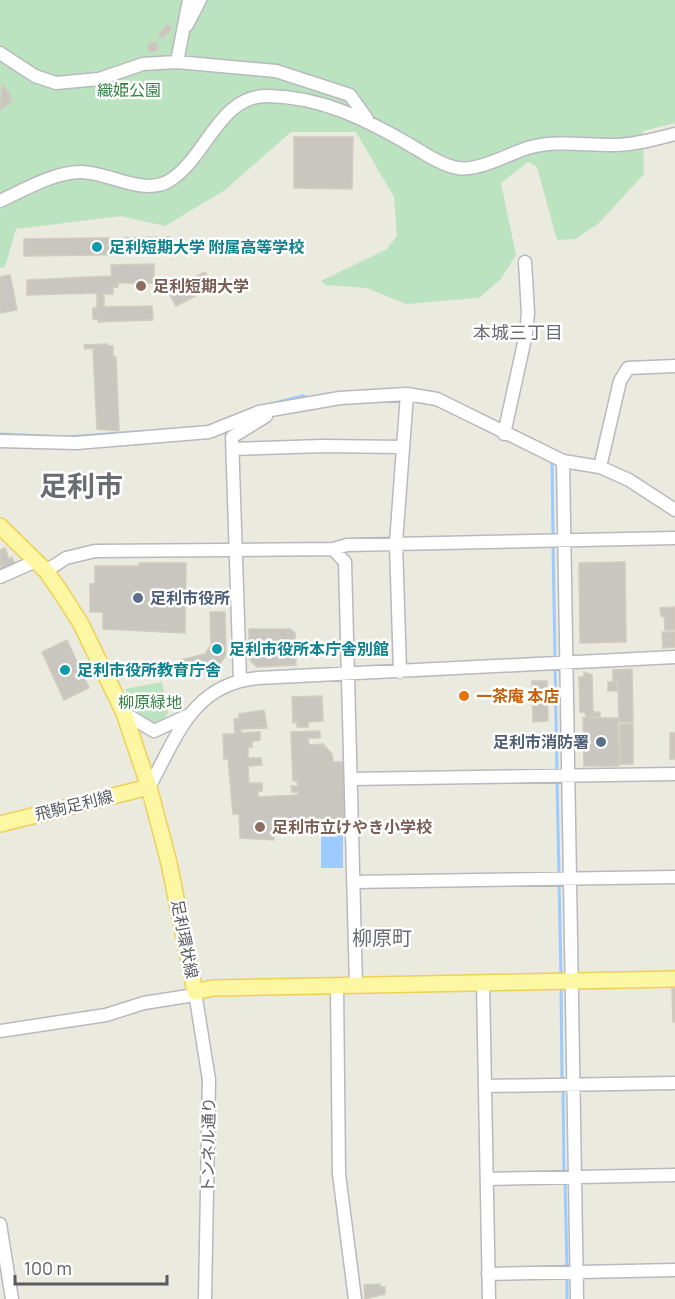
<svg xmlns="http://www.w3.org/2000/svg" width="675" height="1299" viewBox="0 0 675 1299" font-family="Manrope,'Noto Sans JP',sans-serif">
  <rect width="100%" height="100%" fill="#ebeadf"/>
  <path fill="#bbe3bf" d="M0,0h675v123l-32,8 1,43 -46,50 -23,15 -18,1 -20,-73 -9,-5 -27,21 15,72 -15,24 -22,19 -73,6 -39,-16 -41,-3 -5,-4 66,-32 10,-13 -3,-39 -38,-65h-65l-66,58 -60,36 -44,-10 -105,13 -11,38 -5,1z
    M162,682l6,30c-7,14 -12,14 -26,8l-17,-31z"/>
  <path fill="#9dcbfd" d="M321,830h22v38h-22z"/>
  <g fill="none" stroke-linecap="round" stroke-linejoin="round">
    <path stroke="#9dcbfd" stroke-width="3" d="M328,394l17,-2
      M252,409l50,-13 8,2
      M0,434l67,3 69,-5
      M552,458l1,81
      M553,545l2,114
      M555,665l2,108
      M557,779l2,96
      M559,881l2,96
      M561,986l1,96
      M563,1088l1,87
      M565,1181l2,87
      M567,1274v25"/>
  </g>
  <path fill="#c8c6bf" stroke="#d0ccbe" stroke-width="1.5" d="M168,24l4,4 -9,10 -5,-3z
    M148 47a5 5 0 1 1 10 0a5 5 0 1 1-10 0Z
    M2,84l9,12 -2,2 3,3 -12,9z
    M294,137h59l-1,52 -58,-1z
    M170,237v17l-146,2v-17z
    M154,264v19h-36v4h-5v7h-9v13l48,-1 1,14 -55,2v-3h-5v-11h4v-15l-70,2v-15l85,-4 -1,-11z
    M205,272l8,15 -37,19 -8,-15z
    M10,275l7,35 -17,3v-36z
    M108,344v2h5v11h3l3,74 -22,-2 -4,-81 -8,1 -1,-4z
    M5,548l4,11 3,-2 3,7 -14,5 -1,-19z
    M625,562l1,80 -46,1 -1,-80z
    M139,563h47l-1,70 -82,-4v-17h-13v-28h5v-18h44z
    M675,607v23h-10l-1,-15 -3,1 -1,-8z
    M210,612h15l1,43 -10,15 -32,8 -4,-18 25,-6 6,-9z
    M249,629h41l5,4 1,32 -39,2 -8,-8z
    M662,632h13v15l-12,1z
    M67,640l22,48 -25,12 -22,-48z
    M632,669l1,53h-14l-1,-41h-5v-11z
    M584,672l8,3 1,37h7v5h-14l-1,-5h-5l-1,-35h5z
    M532,681h15l1,40 -15,1z
    M608,682h9v9h-9z
    M322,696l1,25 -15,1v5h-11v-5l-4,1 -1,-26z
    M264,710l3,18 -26,1v4l19,-1v8l-8,1v6h-4v11h13l1,7 -14,1 1,17h13v8h-4v6l40,-2v-3h-6l-1,-6h7l-1,-5h-4l-2,-49 29,-1v7h-12l1,7 14,-1 9,10 1,8h10l3,56 -33,1v9l-39,2v10l-34,-2 -1,-24h-6l-5,-55h-4l-1,-25h12l-1,-15 5,-1v-4z
    M583,718h35l1,48h-35z
    M620,724h13v40h-13z
    M670,733h5v26h-5z
    M672,989h3v33h-2z
    M380,1284v3h5v7l-20,5 -1,-14z"/>
  <g fill="none" stroke-linecap="round" stroke-linejoin="round">
    <g stroke="#b7b9be" stroke-width="15">
      <path id="minor" d="M187,25l13,-25
        M0,53l35,23 21,7 43,-4 44,-15 34,-2 99,9 74,24 17,24
        M177,62l12,-62
        M0,201c24,-11 54,-29 81,-29 27,0 62,24 88,9 37,-22 50,-87 100,-85 51,1 94,22 136,46 16,9 35,23 53,26 20,4 54,-16 73,-21 28,-7 58,-1 86,-2 21,-1 39,-6 58,-11
        M504,434l22,-100 2,-21 -3,-51
        M0,441l76,2 133,-11 50,-20 81,-14 67,-4 30,5 126,62 37,6 29,13 46,30
        M233,449l90,-3 80,1
        M563,461l14,838
        M600,467l20,-86 8,-13 47,-2
        M333,549l14,-4 328,-7
        M46,571l20,-13 29,-7 238,-2 12,13 11,424
        M0,577l36,-16
        M400,672l-4,-129 11,-149
        M240,681l-8,-244 34,-21
        M124,713l30,18 35,-16
        M351,779l324,-5
        M149,787c28,-50 43,-103 109,-109l417,-21
        M353,882l322,-5
        M483,983l6,316
        M337,986l2,188 16,125
        M0,1031l106,-16 38,-12 44,-7 7,-4 14,88 -4,219
        M485,1086l190,-3
        M487,1179l188,-4
        M0,1224l12,75
        M488,1274l187,-4"/>
    </g>
    <g stroke="#eed056" stroke-width="18">
      <path id="major" d="M0,526l46,45 16,23 19,30 43,89 25,74 20,76 26,129 18,-4 462,-9
        M0,824l149,-37"/>
    </g>
    <use href="#minor" stroke="#fff" stroke-width="12"/>
    <use href="#major" stroke="#fdf6a2" stroke-width="15"/>
  </g>
  <g fill="#0f9aa8" stroke="#fff" stroke-width="2">
    <circle cx="97" cy="247" r="6"/>
    <circle cx="217" cy="649" r="6"/>
    <circle cx="65" cy="670" r="6"/>
  </g>
  <g fill="#8d6e63" stroke="#fff" stroke-width="2">
    <circle cx="141" cy="286" r="6"/>
    <circle cx="260" cy="827" r="6"/>
  </g>
  <g fill="#5c6f8a" stroke="#fff" stroke-width="2">
    <circle cx="138" cy="598" r="6"/>
    <circle cx="601" cy="742" r="6"/>
  </g>
  <circle fill="#e8710a" stroke="#fff" stroke-width="2" cx="464" cy="696" r="6"/>
  <g text-anchor="middle" stroke-width="5" stroke-linejoin="round" paint-order="stroke">
    <g font-size="16" fill="#358240" stroke="#fff">
      <text x="129" y="96">織姫公園</text>
      <text x="150" y="708">柳原緑地</text>
    </g>
    <g font-size="16" font-weight="bold" fill="#0d838f" stroke="#fff" text-anchor="start">
      <text x="109" y="253">足利短期大学 附属高等学校</text>
      <text x="229" y="655">足利市役所本庁舎別館</text>
      <text x="77" y="676">足利市役所教育庁舎</text>
    </g>
    <g font-size="16" font-weight="bold" fill="#785e54" stroke="#fff" text-anchor="start">
      <text x="153" y="292">足利短期大学</text>
      <text x="272" y="833">足利市立けやき小学校</text>
    </g>
    <g font-size="16" font-weight="bold" fill="#4e5e75" stroke="#fff" text-anchor="start">
      <text x="150" y="604">足利市役所</text>
      <text x="589" y="748" text-anchor="end">足利市消防署</text>
    </g>
    <g font-size="16" font-weight="bold" fill="#c56008" stroke="#fff" text-anchor="start">
      <text x="476" y="702">一茶庵 本店</text>
    </g>
    <g font-size="16" fill="#585b60" stroke="#fff">
      <text transform="translate(74 805) rotate(-14)" y="6">飛駒足利線</text>
      <text transform="translate(185 939) rotate(79)" y="6">足利環状線</text>
      <text transform="translate(208 1145) rotate(-89)" y="6">トンネル通り</text>
    </g>
    <g font-size="18" fill="#696d72" stroke="#fff">
      <text x="518" y="339">本城三丁目</text>
    </g>
    <g font-size="20" fill="#696d72" stroke="#fff">
      <text x="382" y="945">柳原町</text>
    </g>
    <g font-size="28" font-weight="bold" fill="#696d72" stroke="#fff">
      <text x="81" y="496">足利市</text>
    </g>
  </g>
  <path d="M15 1275v9h152v-9" fill="none" stroke="#585b60" stroke-width="3"/>
  <text x="24" y="1275" font-size="18" fill="#585b60" stroke="#ffffff" stroke-width="4.5" paint-order="stroke">100 m</text>
</svg>
